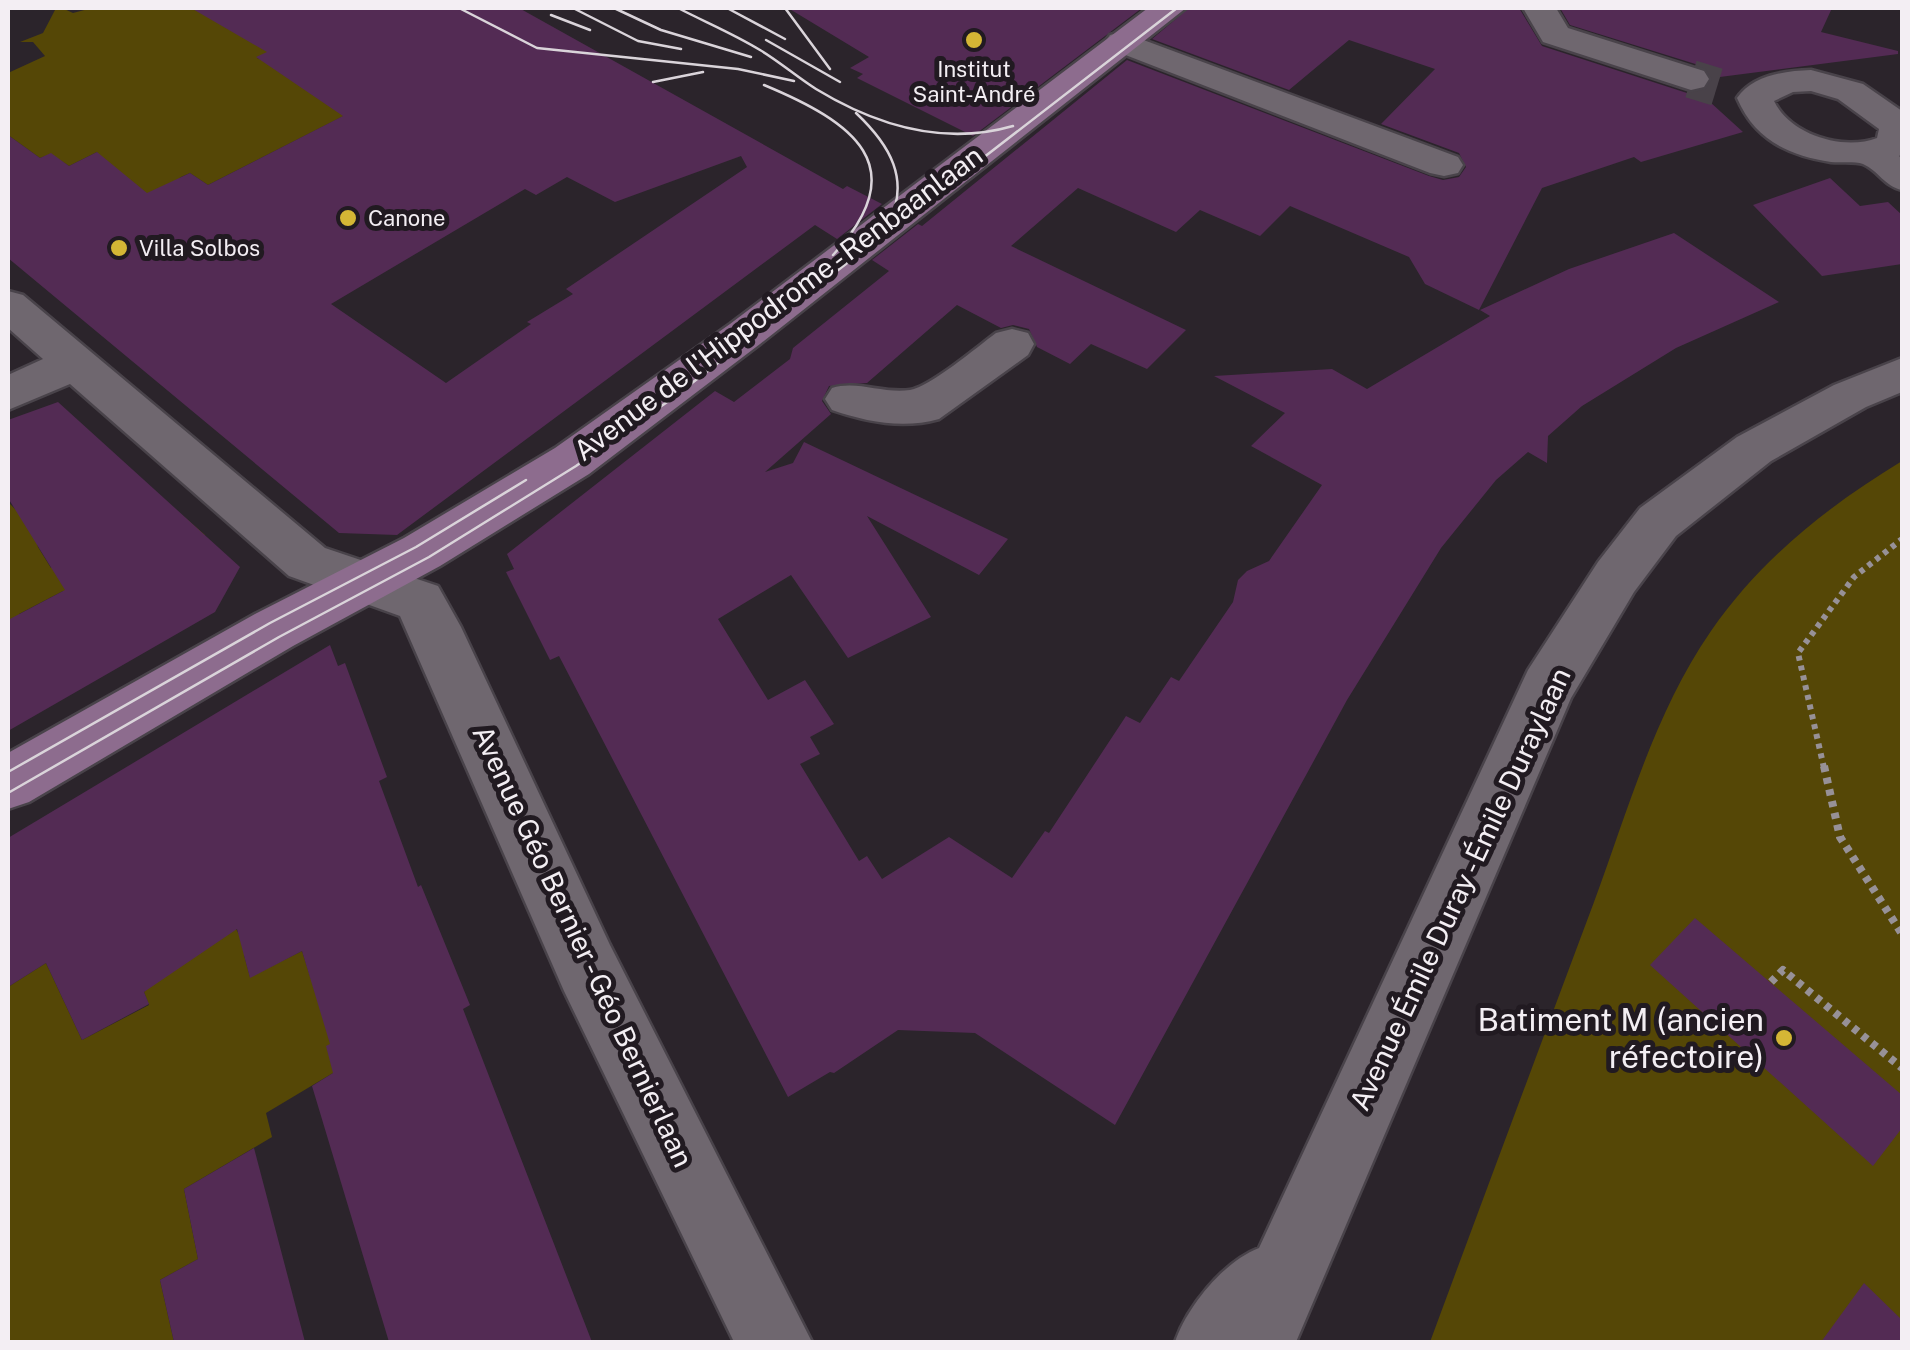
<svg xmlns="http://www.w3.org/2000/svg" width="1910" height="1350" viewBox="0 0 1910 1350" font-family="'Public Sans',sans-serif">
  <rect width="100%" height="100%" fill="#2b242b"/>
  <path fill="#554706" d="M62,8l11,5 19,-5h135l-19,8 71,31 -22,11 120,41 -169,86 -18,-12 -9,4 -63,54 -21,-79 -28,14 -18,-12 -11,4 -32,-23v-62l37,-17 -12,-14h-13l23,-9 12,-23z
    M1902,461v881h-472c54,-146 109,-293 164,-440 34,-92 61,-190 117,-271 50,-72 117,-125 191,-170z
    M8,502l24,24 6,21 13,21 48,-25 83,-28 23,20 -109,55 -33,1 -44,23 3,9 -14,8z
    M227,913l22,39 -5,3 6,22 52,-26 9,28 22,-12v106l-67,40 6,24 -88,52 14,70 -38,21 14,62h-166v-355l38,-24 36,77 67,-35 -5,-13z"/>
  <path fill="#532b54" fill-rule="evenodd" d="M191,8h328l324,181 4,-3 35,18 -45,35 -22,-14 -418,310 -58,-2 -331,-275v-123l32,23 11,-5 18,13 28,-14 50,41 43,-20 18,12 135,-69 -87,-59 11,-5zM741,156l6,11 -181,122 7,5 -46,28 4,2 -85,59 -115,-79 194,-115 11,6 31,-18 48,25z
    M788,8h354l-169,128 -116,-58 6,-4 -13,-6 19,-11z
    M1189,8h330l23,38 148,48 9,-2 44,40 -102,30 -7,-5 -92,31 -63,122 -54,-26 -16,-27 -119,-51 -30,30 -60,-26 -24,22 -98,-44 -67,58 175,84 -39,39 -56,-25 -21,20 -33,-17 -8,-18 -16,-4 -12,3 -44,-23 -90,78 -38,3 -7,15 9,13 -66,58 28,-9 11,-21 204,97 -29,36 -112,-59 64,101 -83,41 -57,-83 -73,44 50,81 37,-20 29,44 -24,13 10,17 -20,10 59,97 8,-5 15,23 67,-42 63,41 33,-47 4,2 77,-117 14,7 31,-46 8,4 54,-79 5,-22 9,-9 22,-10 53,-76 -71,-39 34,-33 -71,-37 118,-7 35,20 123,-73 -10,-6 89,-41 105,-36 105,69 -103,46 -94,58 -34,30 -1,27 -19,-11 -32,28 -55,68 -94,152 -232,425 -140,-92 -77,-3 -64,43 -4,-1 -42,25 -229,-441 -9,4 -44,-88 8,-3 -7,-15 208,-163 19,11 56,-43 3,-11 96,-77 -17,-11 46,-36 4,2 205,-166 302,116 14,4 16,-3 7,-10 -7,-14 -78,-29 54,-55 -86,-29 -60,50 -137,-51z
    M1560,8h272l-11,24 77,19v3l-186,24 -7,-11 -135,-42z
    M1830,178l30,28 28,-4 14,13v49l-80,12 -69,-71z
    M58,402l182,165 -25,45 -207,119v-111l57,-30 -57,-92v-78z
    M330,645l8,21 7,-3 42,114 -8,4 39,106 3,-2 49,120 -7,4 129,333h-203l-77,-256 21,-13 -7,-27 4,-2 -28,-93 -52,27 -13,-49 -93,63 5,12 -67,36 -36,-77 -38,24v-149z
    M1695,918l207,177v33l-29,38 -223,-201z
    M254,1148l51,194h-131l-14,-62 38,-21 -14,-70z
    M1864,1283l38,37v22h-81z"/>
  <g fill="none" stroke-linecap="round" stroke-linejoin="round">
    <path stroke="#494249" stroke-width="38" stroke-dasharray="38 19" stroke-linecap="butt" d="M1691,79l26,8"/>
    <g stroke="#49434a" stroke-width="5">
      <path id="minor" d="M1523,8h33l12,20 136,43 5,8 -5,8 -13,3 -148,-48z
        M1122,32l336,125 5,8 -5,8 -14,3 -14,-3 -320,-124 -5,-7 5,-7z
        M1811,70l52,14 39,27v43l-3,2 3,3v31c-18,-4 -23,-19 -39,-26 -8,-3 -23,-1 -32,-2 -43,-7 -76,-22 -94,-64 16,-23 47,-27 74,-28zM1811,91l27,8 41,30 -2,9c-33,13 -87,-3 -103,-37l19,-9z
        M8,291l15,4 302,253 113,38 23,41 149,318 202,397h-78l-170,-351 -164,-375 -111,-40 -219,-192 -62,26v-35l35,-16 -35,-31z
        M1012,329l16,4 6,11 -6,11 -89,64c-36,10 -72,3 -107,-9l-7,-11 7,-11c25,-8 51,6 78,2 20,-3 67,-43 86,-57z
        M1902,358v34l-36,15 -95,54 -95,75 -42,56 -63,106 -275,644h-121c12,-35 48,-80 84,-94l269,-578 70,-108 42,-54 97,-71 97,-52z"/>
    </g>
    <g stroke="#49434a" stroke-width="5">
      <path id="major" d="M1148,8h38l-426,336 -171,130 -149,92 -147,80 -264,156 -21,7v-56l247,-139 149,-76 151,-90 175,-124z"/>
    </g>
    <path stroke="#979197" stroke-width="6" stroke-dasharray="5 5" stroke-linecap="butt" d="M1824,768l-26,-115 56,-76 48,-38"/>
    <path stroke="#979197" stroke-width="8" stroke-dasharray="6 6" stroke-linecap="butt" d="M1824,766l16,71 62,97
      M1771,982l12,-12 119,98"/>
    <use href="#minor" fill="#6f676f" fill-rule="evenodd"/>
    <use href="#major" fill="#8d6c8e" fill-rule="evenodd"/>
    <path stroke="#dad4da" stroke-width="2.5" d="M459,8l78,40 201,21 56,12
      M573,8l65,33 43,8
      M614,8l47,22 90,27
      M678,8c27,14 56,26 82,42 20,12 37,27 56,39 61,37 128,57 197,37
      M727,8l58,31
      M785,8l45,61
      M551,15l39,15
      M766,40l74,42
      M653,82l50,-10
      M764,85c89,37 152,81 69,170
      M856,113c34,32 55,67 32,112
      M8,772l262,-149 146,-76 110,-67
      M8,793l271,-156 150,-80 147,-91 94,-66 507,-392"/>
  </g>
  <g fill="#d4b635" stroke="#211a21" stroke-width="4">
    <circle cx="974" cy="40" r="10"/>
    <circle cx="348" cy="218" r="10"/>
    <circle cx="119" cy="248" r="10"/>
    <circle cx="1784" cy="1038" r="10"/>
  </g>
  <g text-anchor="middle" stroke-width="10" stroke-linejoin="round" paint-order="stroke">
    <g font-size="22" fill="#f3eef3" stroke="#211a21" text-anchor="start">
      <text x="974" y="77" text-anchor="middle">Institut<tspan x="974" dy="25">Saint-André</tspan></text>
      <text x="368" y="226">Canone</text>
      <text x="139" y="256">Villa Solbos</text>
    </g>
    <g font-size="28" fill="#f3eef3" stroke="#211a21">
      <text transform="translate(778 303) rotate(-37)" y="10">Avenue de l'Hippodrome - Renbaanlaan</text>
      <text transform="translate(1460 889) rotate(-65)" y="10">Avenue Émile Duray - Émile Duraylaan</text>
      <text transform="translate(583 946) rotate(65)" y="10">Avenue Géo Bernier - Géo Bernierlaan</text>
    </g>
    <g font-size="32" fill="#f3eef3" stroke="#211a21" text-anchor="end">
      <text x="1764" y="1031">Batiment M (ancien<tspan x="1764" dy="37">réfectoire)</tspan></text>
    </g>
  </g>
  <rect width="1910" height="1350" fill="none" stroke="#f3eef3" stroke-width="20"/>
</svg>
